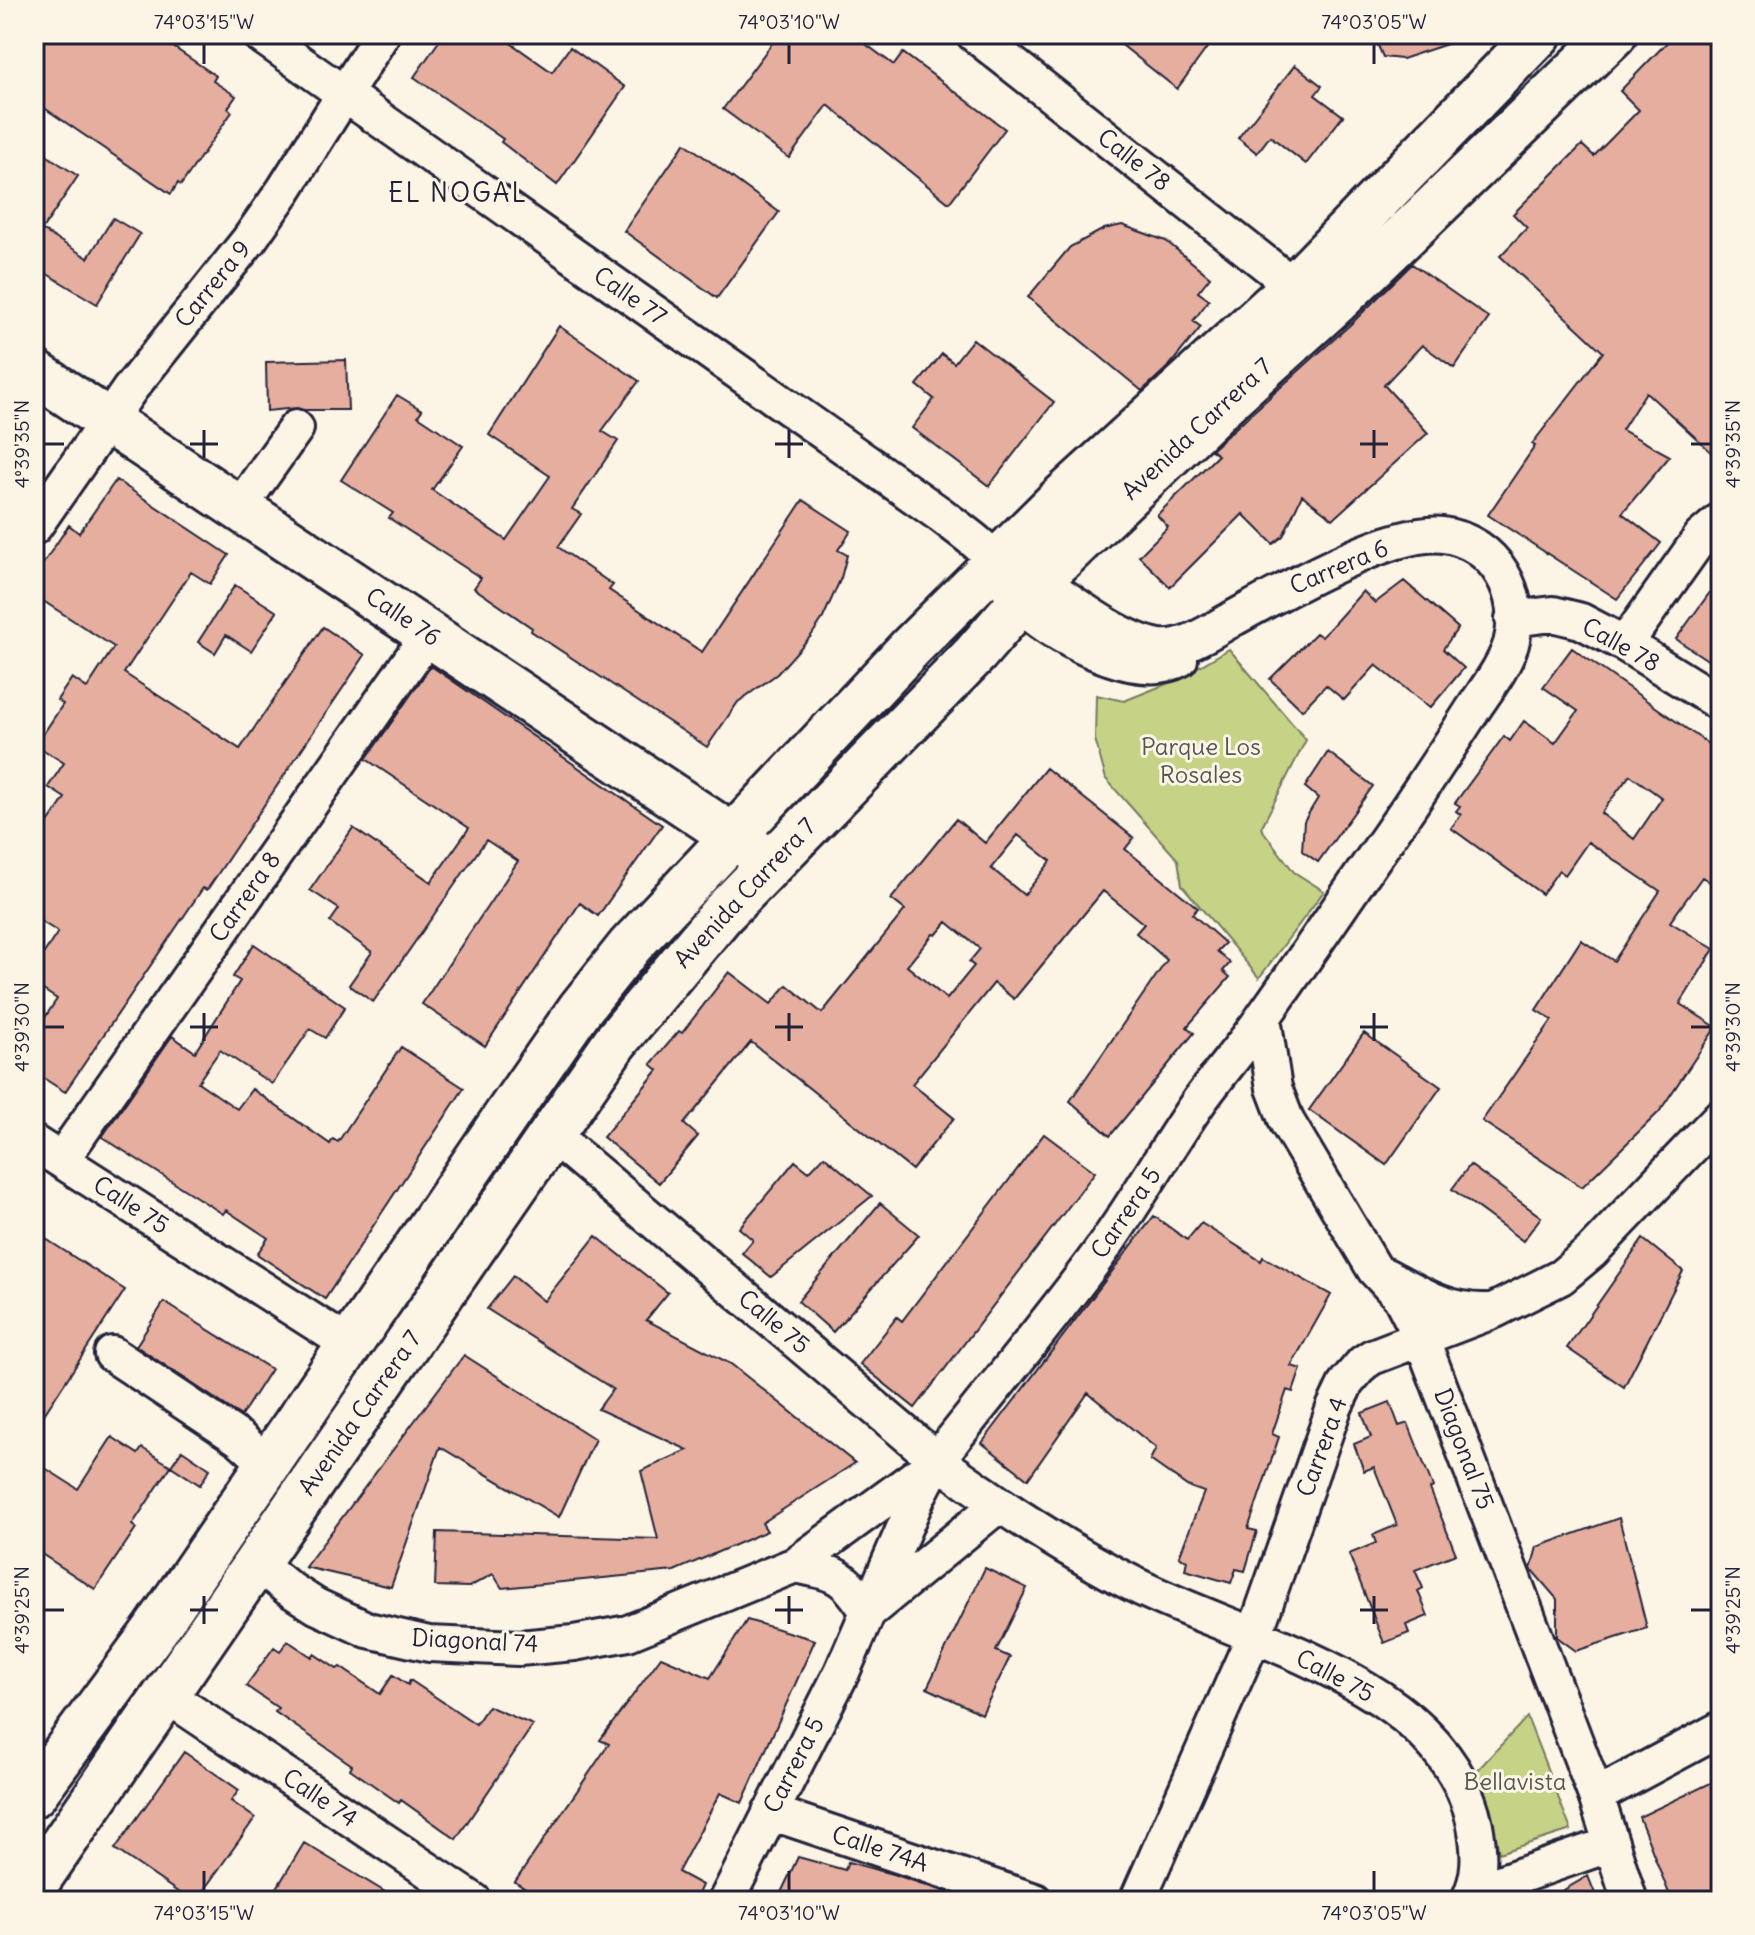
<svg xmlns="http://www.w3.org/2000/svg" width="1755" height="1935" viewBox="0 0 1755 1935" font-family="Delius,sans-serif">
  <rect width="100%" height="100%" fill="#fcf5e5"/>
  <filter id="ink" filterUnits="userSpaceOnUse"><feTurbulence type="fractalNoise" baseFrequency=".0125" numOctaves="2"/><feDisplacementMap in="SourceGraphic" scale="16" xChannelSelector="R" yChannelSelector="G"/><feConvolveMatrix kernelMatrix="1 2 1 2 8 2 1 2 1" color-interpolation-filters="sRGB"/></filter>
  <g filter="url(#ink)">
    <path fill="#c6d286" stroke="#747a60" stroke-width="2" d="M1229,649l77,91 -45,88 33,44 30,19 -65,87 -77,-93 -4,-25 -72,-81 -11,-40 1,-44 28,6 50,-20z
      M1527,1717l44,113 -72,23 -9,-42 -17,-36z"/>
    <path fill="#e6ae9f" stroke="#22223b" stroke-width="2" fill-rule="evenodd" d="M34,34h120l62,42 -3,5 23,15 -8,12 4,4 -51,73 -3,-2 -7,11 -137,-93z
      M444,34h54l54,38 18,-25 55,40 -68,98 -56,-43 2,-3 -89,-62z
      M779,34h73l42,31 9,-12 102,76 -56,74 -121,-98 -39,53 -66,-49z
      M1108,34h109l-40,55z
      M1373,34h91l1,4 -63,21 -19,-2z
      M1675,34h46v427l-75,-69 -24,38 48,26 -48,57 39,30 -44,56 -129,-84 47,-69 -3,-2 71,-92 -103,-96 27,-28 -14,-14 69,-69 12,11 45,-46 -19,-19z
      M1295,65l27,21 -7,9 28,21 -37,48 -36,-28 -13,17 -19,-15z
      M685,143l94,69 -62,86 -93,-67z
      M34,147l44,29 -36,54 46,28 25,-40 27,16 -43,70 -63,-38z
      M1122,225l44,16 44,36 -12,15 11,8 -16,21 8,6 -31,38 -28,26 -114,-94 42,-50 34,-18z
      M1412,264l77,54 -35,50 -32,-23 -38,40 44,48 -95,86 -31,-24 -19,41 -10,8 -30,-30 -73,73 -31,-31 29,-29 -11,-12 61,-60 -7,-5 142,-128z
      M559,326l80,55 -37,50 16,10 -46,68 9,5 -23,33 55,38 -4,5 93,62 101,-152 48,31 -13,19 9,5 -6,23 -18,40 -12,18 -34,38 -39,28 -31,45 -176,-116 1,-3 -58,-40 7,-10 -92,-60 4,-5 -52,-33 56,-85 25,15 -4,6 45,30 -31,44 74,50 44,-64 -61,-41z
      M973,339l81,63 -65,84 -77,-58 22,-29 -17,-14 25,-31 12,9z
      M346,360l2,50h-44l-7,-2 -30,3 -1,-49z
      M116,480l113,75 -19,29 -19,-12 -67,101 116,76 83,-122 42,28 -158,235 -4,-2 -138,204 -31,-20v-38l23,-35 -23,-15v-16l24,-36 -24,-15v-73l31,-46 -17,-11 16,-24 -28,-18 27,-41 -6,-4 15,-22 15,10 27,-41 -80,-52v-18l35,-52 10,8z
      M1721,577v92l-45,-30z
      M1404,581l54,47 -15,21 21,19 -34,40 -54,-43 -32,35 -18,-15 -24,25 -32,-31 46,-46 6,4 41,-46 12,12z
      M235,585l42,27 -26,39 -25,-16 -11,18 -17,-11z
      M1572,648l149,105v136l-19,-12 -32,45 44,27 -34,55 36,23 -57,85 -77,75 -100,-66 70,-101 -16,-10 45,-70 33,21 46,-70 -72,-49 -23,33 -6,-5 -17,24 -91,-66 10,-13 -5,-4 4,-5 -5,-3 49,-67 6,5 14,-20 31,22 23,-32 -35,-24zM1630,775l32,23 -28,41 -33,-26z
      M431,666l231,159 -64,91 -18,-13 -95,143 -63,-42 96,-143 -32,-21 -113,162 -24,-17 23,-33 -42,-30 9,-13 -29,-19 43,-62 78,54 38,-54 -103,-69z
      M1328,752l45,34 -55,76 -16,-11 2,-30 14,-23 -13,-11z
      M1046,768l88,70 -9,11 73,59 -6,6 33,29 -8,8 13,12 -7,8 7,6 -43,50 7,6 -84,103 -40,-35 97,-141 -31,-27 8,-9 -41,-33 -89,108 -20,-16 -82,101 42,34 -42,52 -161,-128 -67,82 14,12 -39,47 -56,-46 55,-67 -7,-6 28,-33 3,2 47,-61 42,32 16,-19 35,28 83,-103 -14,-11 65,-80 29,24zM1018,835l33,26 -27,34 -33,-27zM947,922l33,27 -11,13 5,4 -27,33 -40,-33 26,-32 3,1z
      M254,944l91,63 -20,31 -15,-9 -38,55 -52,-34 -22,32 39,27 15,-20 78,55 3,-5 5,3 63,-95 63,41 -139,211 -68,-45 11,-16 -42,-28 -3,4 -121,-77 70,-101 23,16 45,-71 -7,-4z
      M1364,1033l77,54 -55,78 -77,-55z
      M1044,1134l51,38 -180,236 -55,-44 37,-47 5,4z
      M824,1156l48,40 -101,81 -29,-24 11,-13 -14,-12 56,-67 14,11z
      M1470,1165l71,52 -18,24 -71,-52z
      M880,1203l39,32 -86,97 -35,-31z
      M1154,1216l33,24 14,-17 60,38 2,-4 68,38 -40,71 10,3 -8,23 -6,-2 -15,44 7,3 -31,92 9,2 -12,40 -9,-2 -5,14 -46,-13 2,-10 -8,-3 25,-65 -17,-6 -37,-26 6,-12 -68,-55 -60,86 -46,-36z
      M596,1236l72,57 -22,27 85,44 124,99 -93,60 5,8 -93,40 -172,17 -9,-14 -24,13 -34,-1 2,-54 221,7 -17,-68 47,-21 -90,-41 15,-20 -126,-80 26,-33 31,25z
      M46,1239l79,51 -91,140v-174z
      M1643,1239l40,32 -59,116 -57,-39z
      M164,1302l107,67 -30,47 -105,-70z
      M464,1355l131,84 -36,78 -119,-70 -49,140 -86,-20z
      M1390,1402l9,24 9,-3 25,64 -3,2 26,65 -41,16 8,18 -5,3 10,25 -22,9 3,8 -25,10 -35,-89 27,-11 -3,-8 24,-10 -23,-58 -10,4 -10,-27 17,-7 -9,-24z
      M112,1437l26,17 4,-6 29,18 -39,59 4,3 -41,61 -61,-40v-88l44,28z
      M182,1450l28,19 -10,16 -29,-19z
      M1619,1518l28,110 -71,23 -19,-14v-38l-26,-30 6,-22z
      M985,1568l42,20 -31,63 14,6 -28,57 -55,-26z
      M747,1620l68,20 -73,163 -22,-10 -42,79 24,13 -7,16h-151l-29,-19 94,-138 -9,-4 61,-83 49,21z
      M288,1641l24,16 2,-3 23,15 3,-2 40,27 13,-19 15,10 2,-5 66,44 12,-18 45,19 -77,114 -55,-39 -2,3 -26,-18 -23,-16 2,-4 -77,-53 3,-4 -32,-22 28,-39 6,4z
      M184,1752l55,38 -8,11 24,17 -59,83h-5l-76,-52z
      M1721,1778v123h-49l-33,-84z
      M304,1843l96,58h-131z
      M798,1857l47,13 3,-8 48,13 68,23v3h-187z
      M1588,1876l10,25h-53z"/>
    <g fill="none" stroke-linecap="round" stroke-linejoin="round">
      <g stroke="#22223b" stroke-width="40">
        <path id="minor" d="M259,34l682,481c15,12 47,33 56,49 7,13 11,26 21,38 30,32 119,81 162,57
          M974,34l320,252
          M239,508l57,-80
          M34,527l96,-138 119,-149 35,-50 98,-156
          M1513,619l40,-5 28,7 44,23 96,60
          M1625,644l76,-107 20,-17
          M1263,1018l11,70 13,34 88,148 26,28 20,39 175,459 34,105
          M552,1135l385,325c64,47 130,91 200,126 112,56 309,96 338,239 5,27 6,51 -7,76
          M34,1143l316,202
          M61,1160l368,-526
          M1386,1276c33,17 61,36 99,35
          M112,1354l128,85 29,26
          M257,1563l31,25 28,18 52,24 61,14 90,4 55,-5 54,-10 167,-68 134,-98
          M795,1565c41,8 50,10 73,47l130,-107
          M166,1695l308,206
          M1596,1796l125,-67
          M770,1812l265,89
          M1473,1892l138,-48
          M726,1901l116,-229 76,-176 19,-36c52,-66 105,-130 156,-198 39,-52 70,-109 107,-162 21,-29 44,-55 64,-84 38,-53 74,-107 111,-160 33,-47 64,-94 95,-142 14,-22 33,-45 41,-70 14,-50 -16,-102 -68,-109 -50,-7 -163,58 -209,83 -21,12 -50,32 -74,29 -43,-6 -104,-57 -140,-81
          M1137,1901l117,-265 80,-228 12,-25 17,-20 9,-6 123,-47 66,-33 30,-25 130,-136"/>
      </g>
      <g stroke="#22223b" stroke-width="50">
        <path id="major" d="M34,372l721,479
          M34,1794l121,-164 364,-533 61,-88 50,-63 281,-299 146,-145 237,-216 245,-252
          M34,1886l581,-844 107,-128 254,-261 64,-74 183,-175 112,-101 279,-269"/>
      </g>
      <use href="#minor" stroke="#fcf5e5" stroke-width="34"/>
      <use href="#major" stroke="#fcf5e5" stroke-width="44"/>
    </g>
  </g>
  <path fill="none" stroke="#22223b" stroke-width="3" d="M204,44v20M789,44v20M1374,44v20M204,430v28M789,430v28M1374,430v28M44,444h20M190,444h28M775,444h28M1360,444h28M1691,444h20M204,1013v28M789,1013v28M1374,1013v28M44,1027h20M190,1027h28M775,1027h28M1360,1027h28M1691,1027h20M204,1596v28M789,1596v28M1374,1596v28M44,1610h20M190,1610h28M775,1610h28M1360,1610h28M1691,1610h20M204,1871v20M789,1871v20M1374,1871v20"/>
  <g text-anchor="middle" stroke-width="6" stroke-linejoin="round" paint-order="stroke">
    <g font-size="24" fill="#22223b" stroke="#fcf5e5">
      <text transform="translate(1134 160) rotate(38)" y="8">Calle 78</text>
      <text transform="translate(213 284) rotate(-51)" y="8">Carrera 9</text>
      <text transform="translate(630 296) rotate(35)" y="8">Calle 77</text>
      <text transform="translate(1197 429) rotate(-43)" y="8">Avenida Carrera 7</text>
      <text transform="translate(1339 567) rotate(-23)" y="8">Carrera 6</text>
      <text transform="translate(403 617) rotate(34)" y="8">Calle 76</text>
      <text transform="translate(1621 645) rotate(29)" y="8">Calle 78</text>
      <text transform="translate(745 893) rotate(-47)" y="8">Avenida Carrera 7</text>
      <text transform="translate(245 897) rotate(-55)" y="8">Carrera 8</text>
      <text transform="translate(131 1205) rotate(33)" y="8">Calle 75</text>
      <text transform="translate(1126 1213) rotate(-56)" y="8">Carrera 5</text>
      <text transform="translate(774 1322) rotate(40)" y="8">Calle 75</text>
      <text transform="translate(360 1413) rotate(-55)" y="8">Avenida Carrera 7</text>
      <text transform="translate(1322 1447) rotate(-70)" y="8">Carrera 4</text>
      <text transform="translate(1464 1449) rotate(69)" y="8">Diagonal 75</text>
      <text transform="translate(475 1641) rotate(3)" y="8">Diagonal 74</text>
      <text transform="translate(1335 1676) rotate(28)" y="8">Calle 75</text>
      <text transform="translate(794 1765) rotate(-63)" y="8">Carrera 5</text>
      <text transform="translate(320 1798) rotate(34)" y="8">Calle 74</text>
      <text transform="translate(880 1849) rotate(18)" y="8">Calle 74A</text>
    </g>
    <g font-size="24" fill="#535752" stroke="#fcf5e5">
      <text x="1201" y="755">Parque Los<tspan x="1201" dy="28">Rosales</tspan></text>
      <text x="1515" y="1790">Bellavista</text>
    </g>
    <g font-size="26" letter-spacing="2" fill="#22223b" stroke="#fcf5e5">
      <text x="458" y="202">EL NOGAL</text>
    </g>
  </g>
  <rect width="1755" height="1935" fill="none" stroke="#fcf5e5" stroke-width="88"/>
  <rect x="44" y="44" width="1667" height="1847" fill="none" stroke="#22223b" stroke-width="3"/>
  <g font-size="20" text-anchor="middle" fill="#22223b">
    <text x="204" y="29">74°03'15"W</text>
    <text x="789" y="29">74°03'10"W</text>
    <text x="1374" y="29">74°03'05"W</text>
    <text transform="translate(22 444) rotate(-90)" y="7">4°39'35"N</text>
    <text transform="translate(1733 444) rotate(-90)" y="7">4°39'35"N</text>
    <text transform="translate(22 1027) rotate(-90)" y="7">4°39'30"N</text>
    <text transform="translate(1733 1027) rotate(-90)" y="7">4°39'30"N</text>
    <text transform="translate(22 1610) rotate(-90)" y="7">4°39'25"N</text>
    <text transform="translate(1733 1610) rotate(-90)" y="7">4°39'25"N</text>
    <text x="204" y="1920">74°03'15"W</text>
    <text x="789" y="1920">74°03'10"W</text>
    <text x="1374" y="1920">74°03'05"W</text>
  </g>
</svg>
